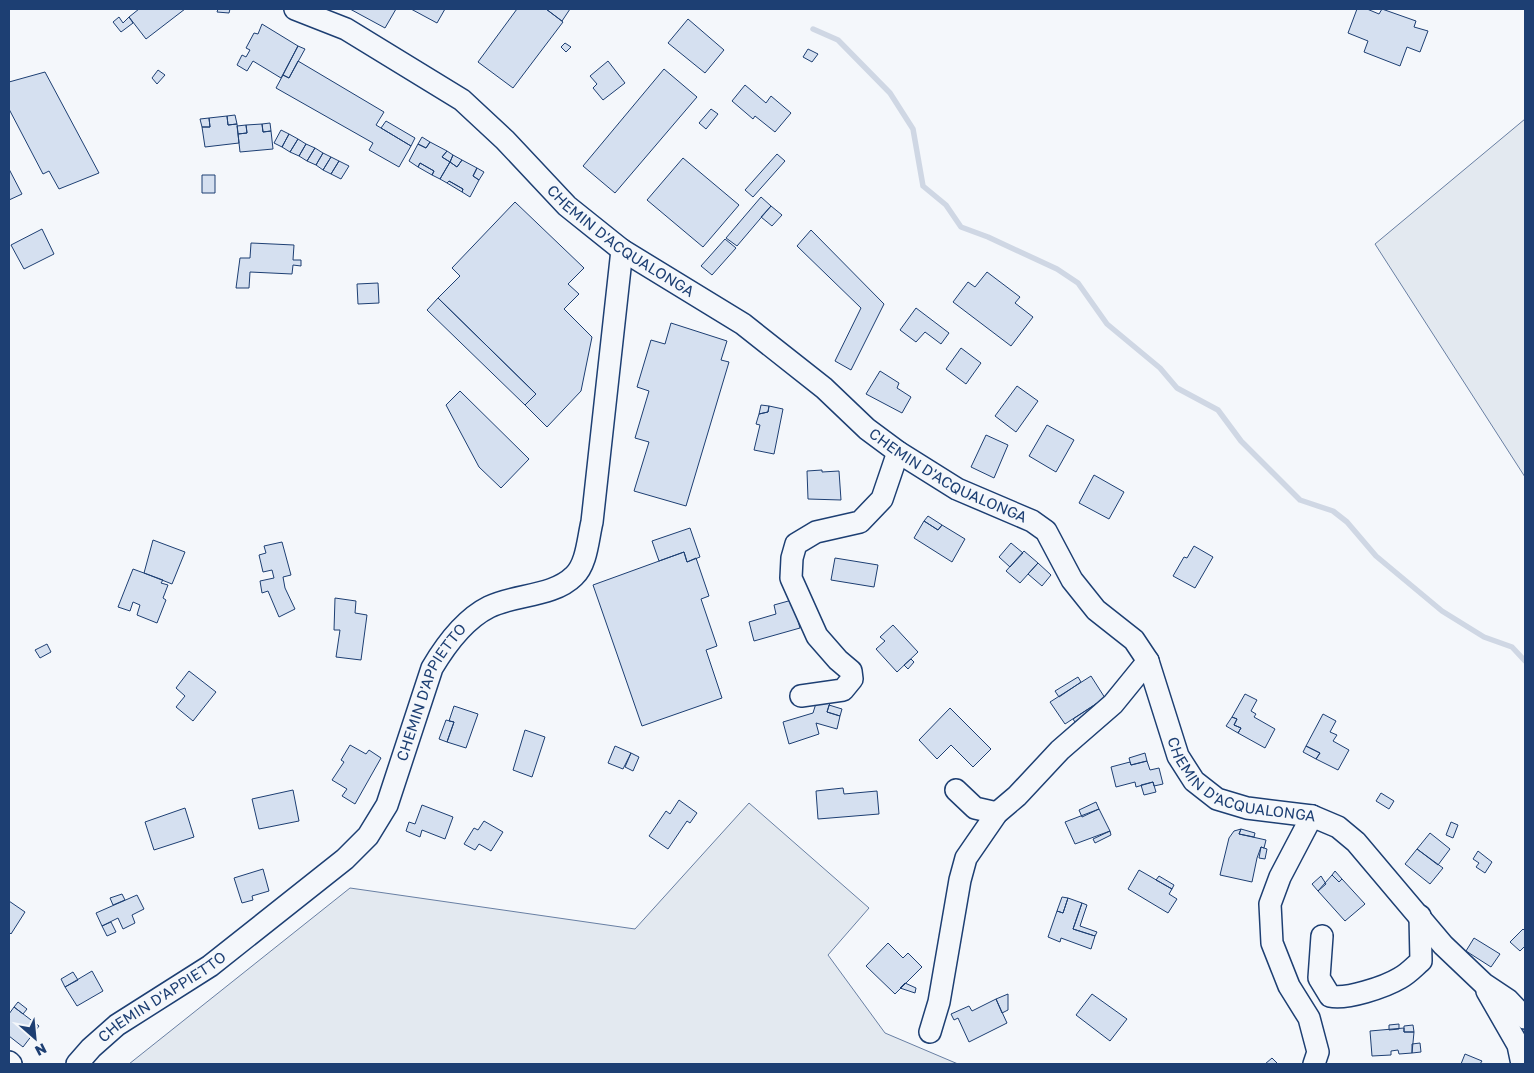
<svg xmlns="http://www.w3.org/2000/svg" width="1534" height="1073" viewBox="0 0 1534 1073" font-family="'Golos Text',sans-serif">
  <rect width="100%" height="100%" fill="#f4f7fb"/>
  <path fill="#e3e9f0" stroke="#687fa3" d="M1525,119v358l-150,-233z
    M749,803l120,105 -41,47 57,78 73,31h-829l221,-176 285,41z"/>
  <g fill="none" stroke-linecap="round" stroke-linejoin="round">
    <path stroke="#cfd7e4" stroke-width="5.5" d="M813,29l25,11 52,53 23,36 10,57 23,19 15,22 27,10 69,32 21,14 29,41 53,44 17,20 41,22 23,31 59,59 33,11 14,11 29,34 66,55 42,26 28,10 13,14"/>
  </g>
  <path fill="#d5e0f0" stroke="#1d3f73" d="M139,9h46l-39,30 -17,-22z
    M218,9h12l-1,4 -12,-1z
    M350,9h46l-11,19z
    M411,9h34l-8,14z
    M517,9h29l17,13 -50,66 -35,-26z
    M546,9h24l-8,12z
    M1357,9h10l12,5 3,-5 34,12 -2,6 14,4 -8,21 -13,-5 -7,19 -36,-14 4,-11 -20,-8z
    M119,17l4,6 6,-6 4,6 -12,9 -8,-10z
    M688,19l36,31 -19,23 -37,-30z
    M262,24l36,22 -17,32 -28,-17 -6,10 -10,-6 5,-10 4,2 4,-7 -4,-2 8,-15 4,1z
    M565,43l6,4 -5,5 -5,-5z
    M298,46l7,3 -16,29 -6,-3z
    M808,49l10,5 -6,8 -9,-5z
    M298,61l86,51 -8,13 35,21 -12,21 -30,-17 4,-7 -97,-55 7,-13 6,3z
    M608,61l17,22 -22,17 -10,-12 4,-4 -7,-8z
    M664,69l33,28 -82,96 -32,-27z
    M158,70l7,5 -8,9 -5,-6z
    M45,72l54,101 -40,16 -10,-18 -6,3 -34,-65v-27z
    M745,85l21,18 5,-7 20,17 -16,19 -20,-16 -2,3 -21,-18z
    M711,109l7,5 -12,15 -7,-6z
    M235,115l2,9 -9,1 -1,-9z
    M227,116l1,9 9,-1 2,19 -34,4 -3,-20h8l-1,-9z
    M209,118l1,9h-8l-2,-8z
    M386,121l29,17 -4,8 -30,-18z
    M270,123l1,8 -8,1 -1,-8z
    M262,124l1,8 8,-1 2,18 -33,3 -2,-18 9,-1 -1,-8z
    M246,125l1,8 -9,1 -1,-8z
    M281,130l8,4 -7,13 -8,-4z
    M289,134l9,5 -8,13 -8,-5z
    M422,137l8,5 -4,6 -8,-4z
    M298,139l8,5 -7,12 -9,-4z
    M430,142l17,9 -5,6 8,5 -10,17 -8,-4 2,-4 -14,-8 -2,4 -9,-6 9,-17 8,4z
    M306,144l9,4 -8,13 -8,-5z
    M315,148l8,5 -7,12 -9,-4z
    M447,151l6,4 -3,7 -8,-5z
    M323,153l8,4 -8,13 -7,-5z
    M777,154l8,7 -32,36 -8,-7z
    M453,155l9,5 -5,7 -7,-5z
    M331,157l8,4 -8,13 -8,-4z
    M683,158l56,47 -36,42 -56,-47z
    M462,160l15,8 -4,8 6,4 -9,17 -8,-5 1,-3 -14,-8 -2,2 -7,-4 10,-17 7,5z
    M339,161l10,5 -8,13 -10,-5z
    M420,163l14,8 -2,4 -14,-8z
    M477,168l7,4 -5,8 -6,-4z
    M9,169l13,25 -13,6z
    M202,175h13v18h-13z
    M449,181l14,8 -1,3 -15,-9z
    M761,197l10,9 -34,40 -11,-8z
    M515,202l69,66 -16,16 11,10 -15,15 28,28 -11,54 -34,36 -22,-22 11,-11 -98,-96 22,-22 -8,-8z
    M771,206l11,9 -10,11 -11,-9z
    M42,229l12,25 -30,15 -13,-24z
    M811,230l73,74 -33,66 -16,-9 26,-53 -64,-62z
    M725,239l11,9 -24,27 -11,-9z
    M251,243l43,2 -1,15h8v6l-8,-1 -1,9 -42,-2 -1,16h-13l4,-30h10z
    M987,272l33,25 -5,6 18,14 -22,29 -58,-44 15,-20 7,5z
    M378,283l1,20 -21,1 -1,-20z
    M438,298l98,96 -11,11 -98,-95z
    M916,308l33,25 -8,11 -16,-12 -9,10 -16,-12z
    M671,323l56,18 -6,19 8,2 -43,144 -52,-15 15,-49 -14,-4 14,-47 -12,-4 14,-47 14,4z
    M961,348l20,15 -15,21 -20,-15z
    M880,371l19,12 -2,5 14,9 -9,16 -36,-19z
    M1017,386l21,15 -22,31 -21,-16z
    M460,391l69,68 -28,29 -22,-21 -33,-62z
    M761,405l8,1 -1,6 -9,2z
    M769,406l14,3 -9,45 -20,-4 6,-25 -4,-1 3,-10 9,-2z
    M1047,425l27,15 -18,32 -27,-16z
    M986,435l22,10 -14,33 -23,-11z
    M822,470v2l17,-1 2,29 -33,-1 -1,-28z
    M1094,475l30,17 -15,27 -30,-16z
    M928,516l14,9 -4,5 -14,-9z
    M924,521l14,9 4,-5 23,14 -13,23 -38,-24z
    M690,528l10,29 -13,5 -3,-10 -25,9 -7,-20z
    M153,540l32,12 -13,32 -28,-11z
    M282,542l9,33 -8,2 2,11 10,21 -16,8 -11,-26 -6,2 -2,-12 14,-3 -2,-8 -9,2 -4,-17 7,-2 -2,-7z
    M1011,543l12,10 -13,14 -11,-10z
    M1194,546l19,11 -18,31 -22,-12 11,-19 3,1z
    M1024,551l14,12 -18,20 -14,-12z
    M684,552l3,10 9,-4 13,38 -8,3 16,47 -11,4 16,48 -80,28 -49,-141z
    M835,558l43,7 -4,22 -43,-7z
    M1038,563l13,12 -9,11 -14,-12z
    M133,569l30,11 -2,3 7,2 -5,13 3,2 -9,23 -20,-8 3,-10 -7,-3 -3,9 -12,-4z
    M335,598l21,3 -1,12 12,2 -6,45 -25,-3 4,-27h-6z
    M792,600l8,28 -46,13 -5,-19 27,-8 -2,-9z
    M893,625l25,27 -21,20 -21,-23 9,-8 -5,-4z
    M47,644l4,8 -11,6 -5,-8z
    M911,659l3,3 -6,7 -4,-4z
    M189,671l27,21 -23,29 -17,-14 9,-11 -9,-8z
    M1091,676l14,22 -40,26 -15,-22z
    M1078,677l3,5 -22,15 -4,-6z
    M1245,694l12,6 -6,11 5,3 -2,3 21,12 -10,19 -27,-15 3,-5 -7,-3 3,-6 -5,-2z
    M817,700l13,3 -3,9 13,4 -3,13 -21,-6 3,11 -30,10 -6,-22 30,-9z
    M1096,704l2,3 -23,15 -2,-3z
    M829,705l13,4 -2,7 -13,-4z
    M454,706l24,8 -12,34 -19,-6 7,-20 -5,-1z
    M950,708l41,41 -18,18 -22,-22 -14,14 -18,-19z
    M1323,714l13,7 -6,11 7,3 -4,6 16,9 -11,20 -22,-11 4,-6 -14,-7z
    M1232,717l5,2 -3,6 7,3 -3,5 -12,-7z
    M446,720l8,2 -7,20 -8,-3z
    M525,730l20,7 -13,40 -19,-7z
    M350,745l16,9 3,-4 12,8 -26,46 -13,-8 5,-7 -15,-9 12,-18 -3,-2z
    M615,746l16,7 -8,16 -15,-6z
    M1306,746l14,7 -4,6 -13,-7z
    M631,753l8,4 -6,14 -8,-4z
    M1145,753l2,8 -16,4 -2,-7z
    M1147,761l3,9 9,-2 4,16 -9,2 -1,-4 -17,5 -1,-5 -19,5 -5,-20 19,-5 1,3z
    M1153,782l3,10 -12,3 -3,-10z
    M843,788l1,6 33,-3 2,23 -61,5 -2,-28z
    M293,790l6,31 -40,8 -7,-30z
    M1381,793l13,8 -5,8 -13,-8z
    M679,800l18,13 -7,10 -3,-2 -19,28 -19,-13 17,-25 4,3z
    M1096,802l3,7 -17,8 -3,-7z
    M422,805l31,12 -8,22 -23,-9 -2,7 -14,-6 3,-9 6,2z
    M185,808l9,29 -40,13 -9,-28z
    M1099,809l11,22 -35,13 -10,-22z
    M484,821l19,11 -12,19 -12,-7 -4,6 -11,-6 10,-16 4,2z
    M1451,822l7,3 -5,13 -7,-3z
    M1241,829l14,4 -1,4 -15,-3z
    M1241,829l-2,5 27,6 -2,8 -3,-1 -4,11 -5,24 -32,-7 9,-37 5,-7z
    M1110,831l1,4 -16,8 -2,-4z
    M1430,833l20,16 -12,16 -21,-16z
    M1261,847l6,2 -2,10 -6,-1z
    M1417,849l26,19 -13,16 -25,-20z
    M1478,851l14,11 -7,11 -9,-6 3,-4 -6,-4z
    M263,869l6,22 -17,5 1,4 -11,3 -8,-25z
    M1139,870l33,19 -3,5 8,5 -9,14 -40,-24z
    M1335,871l7,8 -3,3 -7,-7z
    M1332,875l7,7 3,-3 23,25 -20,17 -27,-30z
    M1159,876l15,9 -2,4 -16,-9z
    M1321,876l5,8 -8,7 -6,-7z
    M122,894l3,6 -12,5 -3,-7z
    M137,895l7,14 -12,6 3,8 -12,6 -5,-11 -16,8 -6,-13z
    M1062,897l6,1 -5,15 -6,-2z
    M1068,898l14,5 -9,26 22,7 -4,13 -30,-11 -1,4 -12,-5 9,-26 6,2z
    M9,901l16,11 -14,22 -2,-2z
    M1082,903l5,2 -7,21 17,6 -2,4 -22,-7z
    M111,922l5,10 -9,4 -5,-10z
    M1523,929l2,2v15l-5,5 -10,-9z
    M1474,938l26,16 -9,13 -25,-16z
    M888,943l15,15 5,-5 14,14 -27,27 -29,-28z
    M92,971l11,20 -26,15 -12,-19z
    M73,972l5,8 -13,7 -4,-8z
    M905,983l11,5 -1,5 -15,-5z
    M1008,994v16l-6,3 -6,-14z
    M1092,994l35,25 -17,22 -34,-26z
    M996,999l11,24 -38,19 -11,-24 -4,2 -3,-6 18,-8 3,5z
    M18,1002l9,7 -4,5 -9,-7z
    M14,1007l25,19 -16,21 -14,-11v-22z
    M1399,1024v5l-10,1v-5z
    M1413,1025l1,7h-10v-6z
    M1404,1028v4h10l-2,21 -13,1 -1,-4 -7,1v4l-19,1 -2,-25z
    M1420,1043l1,9 -9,1v-9z
    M1465,1054l17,7 -2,3h-19z
    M1272,1058l6,6h-13z"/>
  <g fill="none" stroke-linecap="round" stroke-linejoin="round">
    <g stroke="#1d3f73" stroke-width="24">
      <g id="minor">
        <path id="s1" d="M295,9l51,20 116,71 43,40 62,66 55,44 121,74 81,64 43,41 31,23 59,37 75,32 14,10 26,49 24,30 38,30 14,21 30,95 16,25 23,18 30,9 65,8 26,11 18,15 87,103 41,39 24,16 17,18"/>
        <path d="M801,696l42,-6 9,-11 -1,-8 -13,-11 -21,-24 -26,-58 1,-20 4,-14 20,-12 44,-10 22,-23 16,-47"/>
        <path d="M956,790l19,18 22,5"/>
        <path d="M1312,816l-32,61 -10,27 2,39 17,43 20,32 9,34 -4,12"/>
        <path d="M1322,936l-3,42 11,18c16,4 55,-9 70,-18 8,-4 15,-12 21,-17l-1,-45"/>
        <path d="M1487,991l31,54 4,19"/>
        <path d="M930,1032l9,-30 21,-122 6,-22 31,-45 20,-17 43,-46 53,-46 35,-43"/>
        <path d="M9,1062l2,2"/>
        <path id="s2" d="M77,1064l14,-16 26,-23 93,-59 135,-107 23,-23 19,-31 45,-137c13,-22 33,-49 57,-61 26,-13 64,-10 85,-31 13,-12 14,-38 18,-54l30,-272"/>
      </g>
    </g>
    <use href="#minor" stroke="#f4f7fb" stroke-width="21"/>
  </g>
  <g text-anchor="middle" stroke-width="4" stroke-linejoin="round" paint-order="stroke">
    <g font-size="15" fill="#1d3f73" stroke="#f4f7fb">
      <text dy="5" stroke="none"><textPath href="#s1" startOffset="404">CHEMIN D'ACQUALONGA</textPath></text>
      <text dy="5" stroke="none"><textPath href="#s1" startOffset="809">CHEMIN D'ACQUALONGA</textPath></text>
      <text dy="5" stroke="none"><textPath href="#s2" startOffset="529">CHEMIN D'APPIETTO</textPath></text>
      <text dy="5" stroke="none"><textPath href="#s1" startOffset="1259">CHEMIN D'ACQUALONGA</textPath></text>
      <text dy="5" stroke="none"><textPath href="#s2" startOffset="109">CHEMIN D'APPIETTO</textPath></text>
    </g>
  </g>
  <rect width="1534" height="1073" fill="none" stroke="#1d3f73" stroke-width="20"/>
  <g transform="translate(35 1038) rotate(153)" stroke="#f4f7fb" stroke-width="4" paint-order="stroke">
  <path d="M0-4L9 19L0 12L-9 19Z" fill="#1d3f73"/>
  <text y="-8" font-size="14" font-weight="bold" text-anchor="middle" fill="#1d3f73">N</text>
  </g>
</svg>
